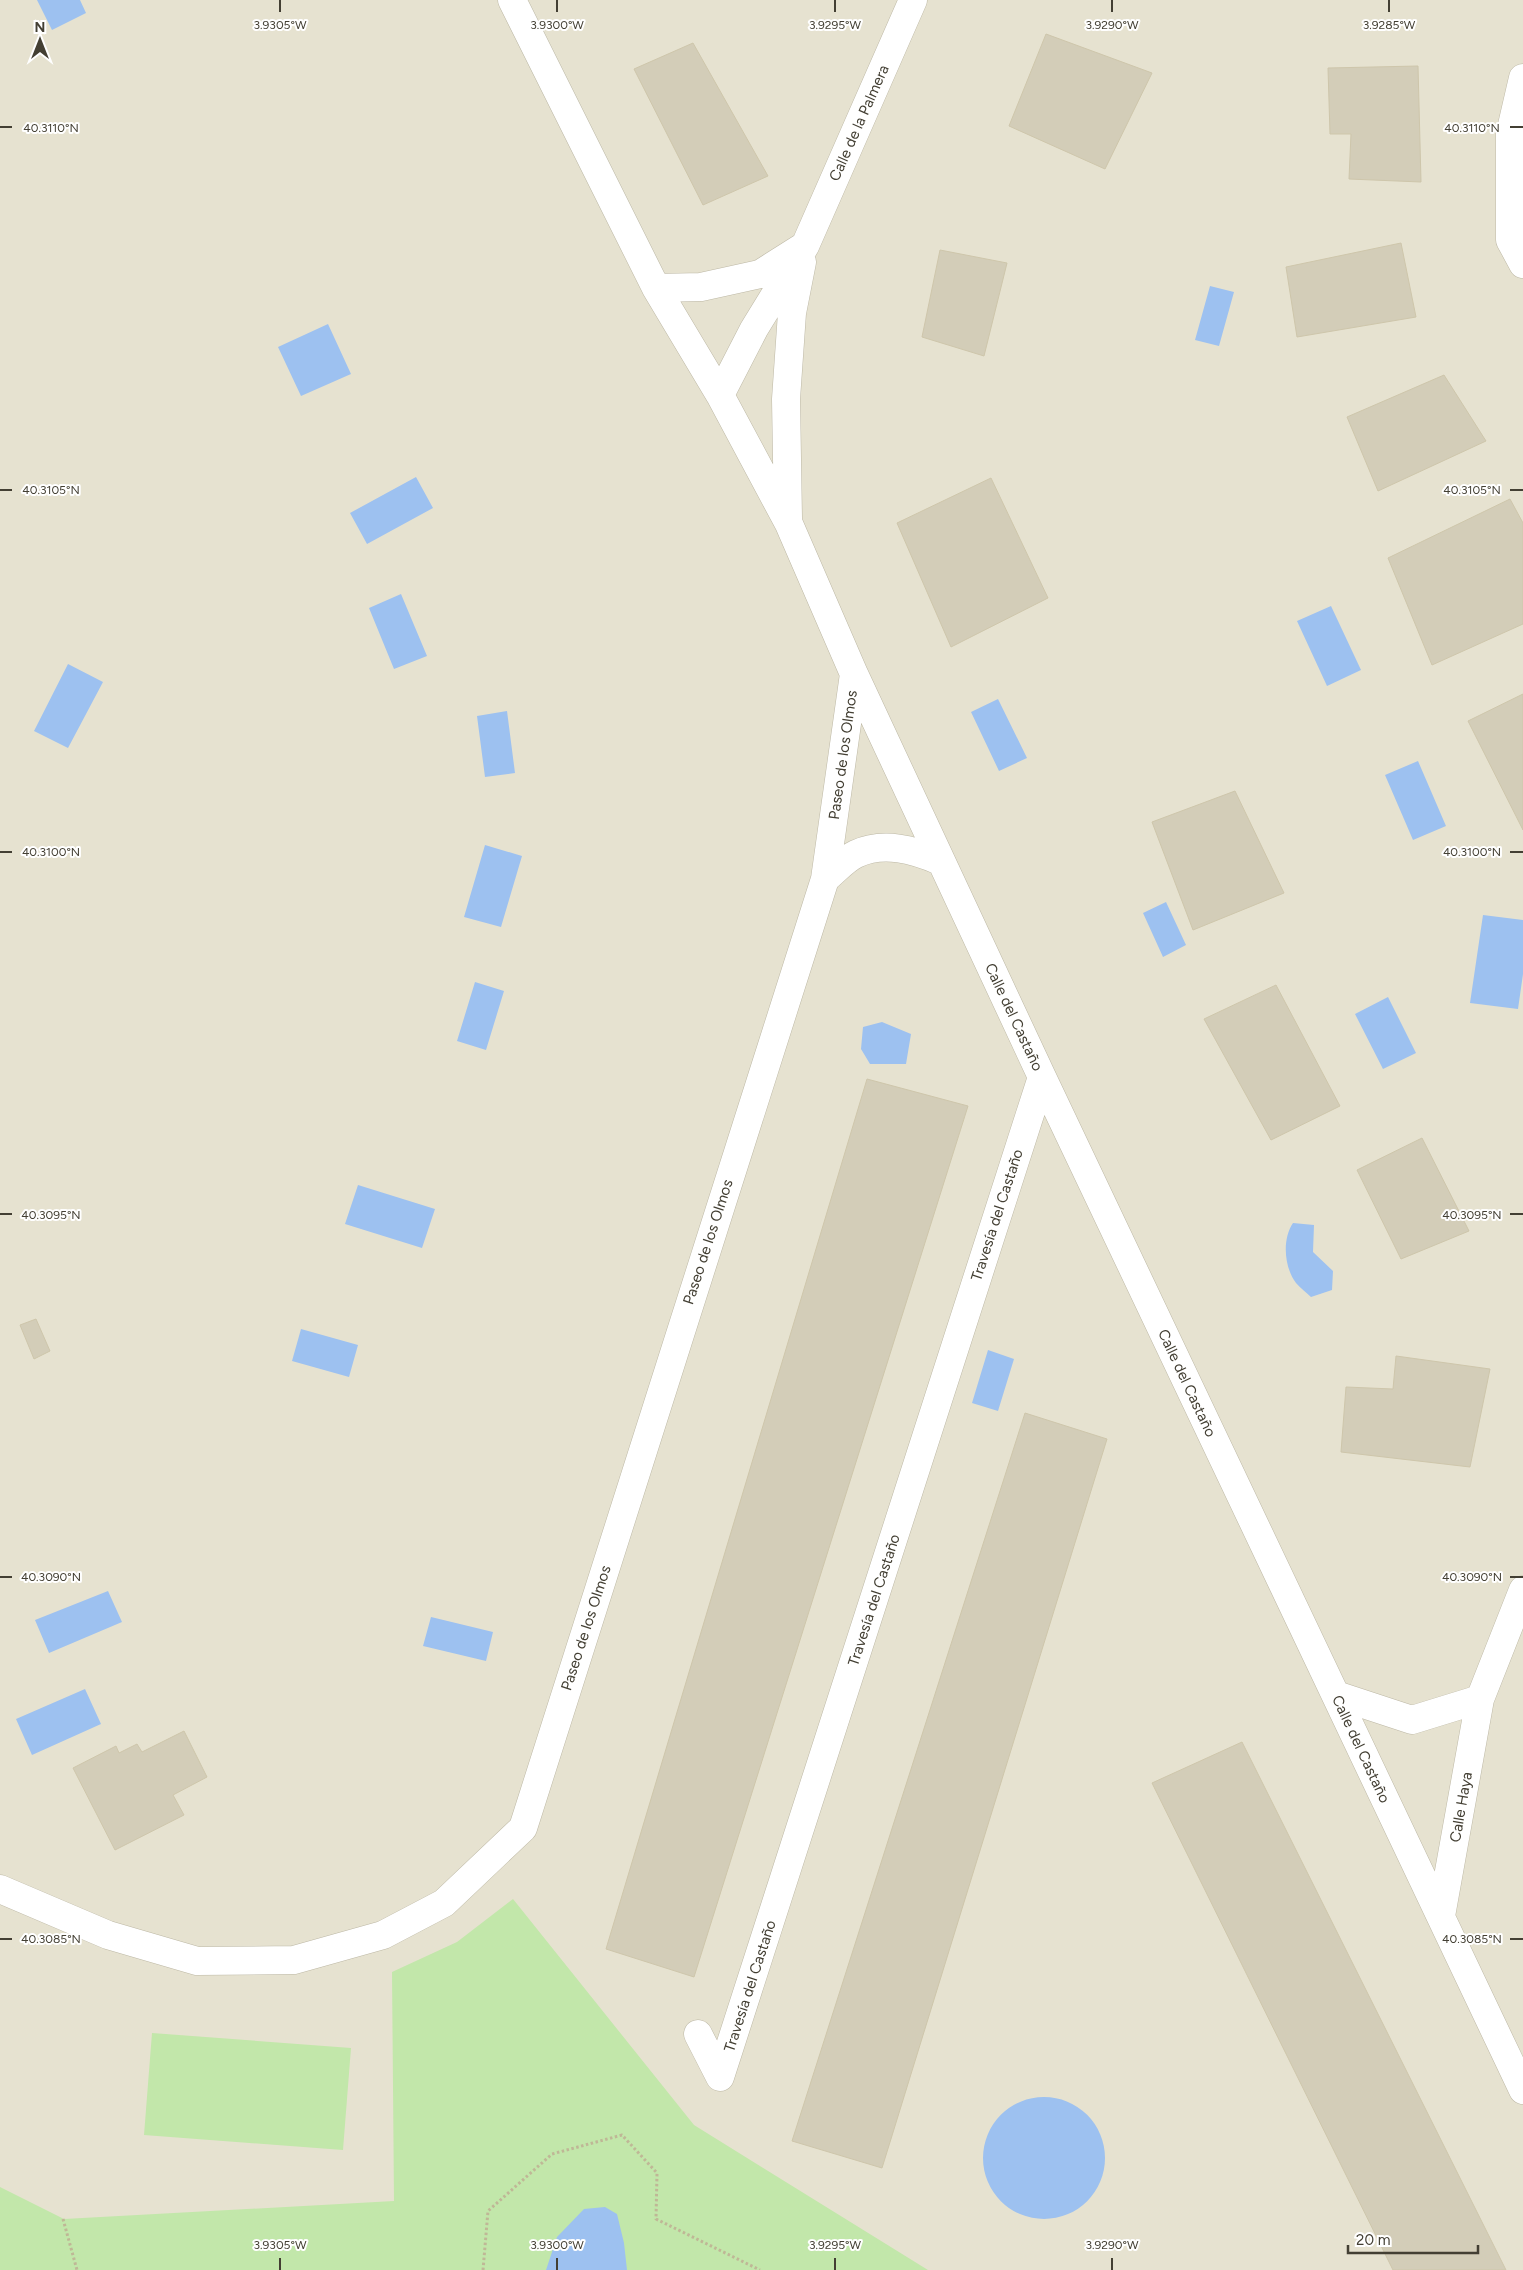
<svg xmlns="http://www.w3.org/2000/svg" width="1523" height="2270" viewBox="0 0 1523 2270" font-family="Figtree,sans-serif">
  <rect width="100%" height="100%" fill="#f1efe2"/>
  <path fill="#e6e2d0" d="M0,0h1523v2270h-1523z"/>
  <path fill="#c2e7aa" d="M513,1899l181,226 234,145h-928v-83l64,32 330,-18 -2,-229 65,-30z
    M152,2033l199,15 -8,102 -199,-15z"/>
  <path fill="#9dc1f0" d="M37,0h43l6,13 -34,17z
    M1210,286l24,6 -15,54 -24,-6z
    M328,324l23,50 -50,22 -23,-49z
    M416,477l17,31 -66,36 -17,-31z
    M401,594l26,62 -33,13 -25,-61z
    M1331,606l30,64 -34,16 -30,-65z
    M68,664l35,18 -35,66 -34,-17z
    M998,699l29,59 -28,13 -28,-59z
    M507,711l8,62 -30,4 -8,-61z
    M1418,761l28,65 -33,14 -28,-65z
    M485,845l37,11 -21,71 -37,-10z
    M1166,902l20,43 -23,12 -20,-44z
    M1483,915l40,5v54l-5,35 -48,-6z
    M475,982l29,9 -18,59 -29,-9z
    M1388,997l28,56 -33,16 -28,-55z
    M882,1022l29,12 -5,30h-36l-9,-15 2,-22z
    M358,1185l77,24 -13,39 -77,-24z
    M1293,1223l21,2 -1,27 20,19 -1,19 -21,7c-5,-5 -11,-9 -15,-14 -12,-16 -14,-44 -3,-60z
    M301,1329l57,16 -9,32 -57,-16z
    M988,1350l26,9 -16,52 -26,-8z
    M108,1591l14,31 -73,31 -14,-33z
    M431,1617l62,15 -7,29 -63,-15z
    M85,1689l16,35 -69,31 -16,-36z
    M983 2158a61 61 0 1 1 122 0a61 61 0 1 1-122 0Z
    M605,2207l12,7 7,29 3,27h-81l11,-33 27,-28z"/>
  <path fill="#d3cdb8" stroke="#cec6ab" d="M1046,34l106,39 -47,96 -96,-43z
    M693,43l75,133 -65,29 -69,-136z
    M1418,66l3,116 -72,-3 2,-45h-21l-2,-66z
    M1401,243l15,74 -119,20 -11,-70z
    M940,250l67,13 -23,93 -62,-19z
    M1444,375l42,66 -108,50 -31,-74z
    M991,478l57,120 -97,49 -54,-124z
    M1510,499l13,24v101l-91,41 -44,-107z
    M1523,694v136l-55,-109z
    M1235,791l49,102 -91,37 -41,-108z
    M1276,985l64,121 -69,34 -67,-121z
    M867,1079l101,27 -274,871 -88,-28z
    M1422,1138l47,93 -68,28 -44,-89z
    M36,1319l14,32 -16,8 -14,-34z
    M1396,1356l94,13 -20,98 -129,-15 5,-65 47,2z
    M1025,1413l82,26 -225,729 -90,-27z
    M184,1731l23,46 -34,18 11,20 -69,35 -42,-82 43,-22 3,7 18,-9 5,8z
    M1242,1742l264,528h-113l-241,-487z"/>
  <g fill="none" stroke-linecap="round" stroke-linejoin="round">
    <g stroke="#bdb8a5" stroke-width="29">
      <path id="minor" d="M1523,78l-13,56v106l13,24
        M656,288l45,-1 59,-13 41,-26
        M720,395l34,-66 51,-83 108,-246
        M788,518l-2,-119 6,-86 10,-51
        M854,674l188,403 481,1013
        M825,879c10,-8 20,-20 31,-25 28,-13 58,-4 84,7
        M1336,1695l76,25 68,-21
        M0,1889l108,46 89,26 97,-1 89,-25 61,-32 79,-75 302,-949 29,-205 -65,-150 -69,-129 -64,-107 -144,-288
        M1441,1916l39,-217 43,-109
        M698,2034l22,43 322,-1000"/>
    </g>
    <path stroke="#bfb796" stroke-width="3" stroke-dasharray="2.5 2.5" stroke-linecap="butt" d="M63,2219l14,51
      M483,2270l5,-59 64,-57 70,-19 35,38 -1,46 104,51"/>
    <use href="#minor" stroke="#fff" stroke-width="28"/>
  </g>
  <path fill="none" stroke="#433f33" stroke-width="2" d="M280,0v12M557,0v12M835,0v12M1112,0v12M1389,0v12M0,127h12M1510,127h13M0,490h12M1510,490h13M0,852h12M1510,852h13M0,1214h12M1510,1214h13M0,1577h12M1510,1577h13M0,1939h12M1510,1939h13M280,2258v12M557,2258v12M835,2258v12M1112,2258v12"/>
  <g text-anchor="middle" stroke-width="4" stroke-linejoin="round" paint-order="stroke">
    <g font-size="15" fill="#433f33" stroke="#fff">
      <text transform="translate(859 123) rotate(-66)" y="5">Calle de la Palmera</text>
      <text transform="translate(843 755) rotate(-82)" y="5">Paseo de los Olmos</text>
      <text transform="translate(1014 1017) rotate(65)" y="5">Calle del Castaño</text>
      <text transform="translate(997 1215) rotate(-72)" y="5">Travesía del Castaño</text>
      <text transform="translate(708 1242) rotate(-72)" y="5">Paseo de los Olmos</text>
      <text transform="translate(1187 1383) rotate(65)" y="5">Calle del Castaño</text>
      <text transform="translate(874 1600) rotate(-72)" y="5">Travesía del Castaño</text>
      <text transform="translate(586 1628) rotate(-72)" y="5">Paseo de los Olmos</text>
      <text transform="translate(1361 1749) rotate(65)" y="5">Calle del Castaño</text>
      <text transform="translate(1461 1807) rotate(-80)" y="5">Calle Haya</text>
      <text transform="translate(750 1986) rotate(-72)" y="5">Travesía del Castaño</text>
    </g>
  </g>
  <g font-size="12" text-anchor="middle" fill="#433f33" stroke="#fff" stroke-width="4" stroke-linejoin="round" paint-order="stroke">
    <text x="280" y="29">3.9305°W</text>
    <text x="557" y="29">3.9300°W</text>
    <text x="835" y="29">3.9295°W</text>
    <text x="1112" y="29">3.9290°W</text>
    <text x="1389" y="29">3.9285°W</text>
    <text x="51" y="132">40.3110°N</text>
    <text x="1472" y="132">40.3110°N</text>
    <text x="51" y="494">40.3105°N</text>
    <text x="1472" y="494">40.3105°N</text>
    <text x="51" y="856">40.3100°N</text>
    <text x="1472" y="856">40.3100°N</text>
    <text x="51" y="1219">40.3095°N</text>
    <text x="1472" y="1219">40.3095°N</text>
    <text x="51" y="1581">40.3090°N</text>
    <text x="1472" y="1581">40.3090°N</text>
    <text x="51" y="1943">40.3085°N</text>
    <text x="1472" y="1943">40.3085°N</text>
    <text x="280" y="2249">3.9305°W</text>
    <text x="557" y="2249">3.9300°W</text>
    <text x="835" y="2249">3.9295°W</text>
    <text x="1112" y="2249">3.9290°W</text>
  </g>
  <g transform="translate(40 40)" stroke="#ffffff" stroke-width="4" paint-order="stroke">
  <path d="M0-4L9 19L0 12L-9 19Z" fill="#433f33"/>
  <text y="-8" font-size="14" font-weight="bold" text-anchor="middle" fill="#433f33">N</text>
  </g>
  <path d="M1348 2245v8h130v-8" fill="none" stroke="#433f33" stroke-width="2.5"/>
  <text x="1356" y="2245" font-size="15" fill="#433f33" stroke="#ffffff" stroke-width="4" paint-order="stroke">20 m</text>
</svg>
